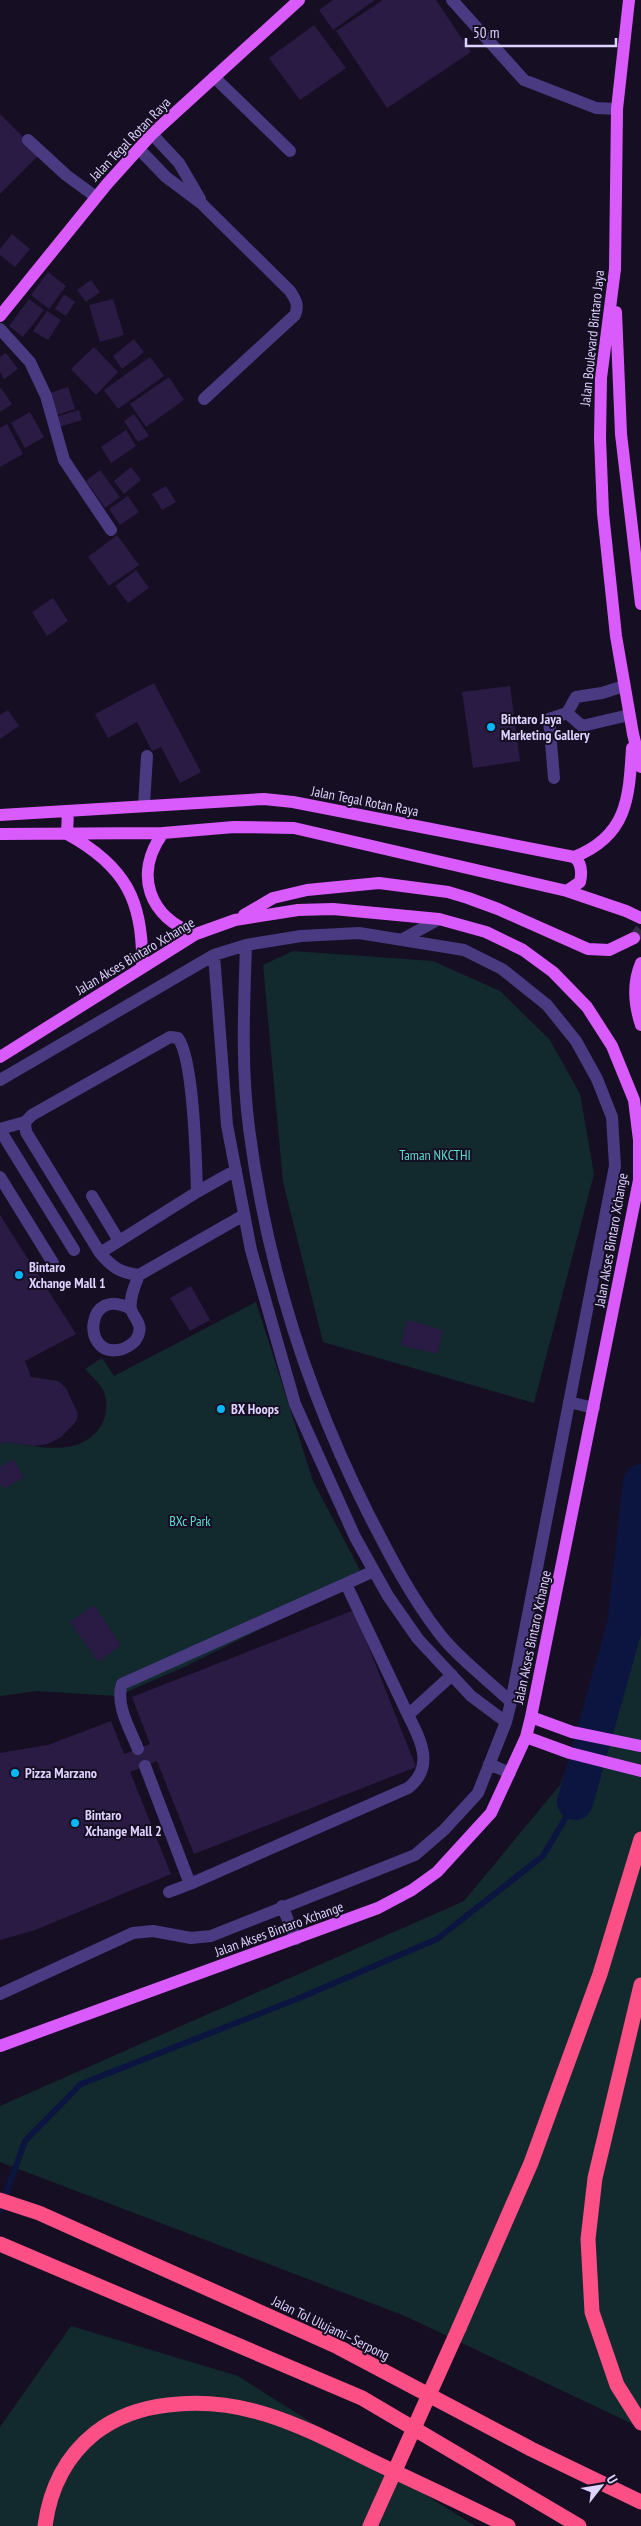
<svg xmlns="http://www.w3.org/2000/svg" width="641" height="2526" viewBox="0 0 641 2526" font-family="'PT Sans Narrow',sans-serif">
  <rect width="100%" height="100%" fill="#160e23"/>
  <path fill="#122a2d" d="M293,951l140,10 67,30 50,49 30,54 14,80 -60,229 -211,-61 -40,-160 -20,-217z
    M256,1302l57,179 47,89 -81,50 -97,48 -65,28 -80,-5 -37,5v-252l5,-2c20,2 42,8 62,5 28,-4 46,-28 37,-55 -3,-8 -14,-17 -19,-23l17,-11 12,18z
    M641,1581v847l-236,-112 -405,-154v-56l464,-205 96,-116z
    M71,2326l167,50 237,150h-475v-99z"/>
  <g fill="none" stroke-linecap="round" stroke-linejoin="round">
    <path stroke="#0b1540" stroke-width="6" d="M0,2210l25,-69 56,-57 221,-87 135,-58 106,-83 32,-54"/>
    <path stroke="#0b1540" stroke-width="36" d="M575,1802l50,-177 16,-143"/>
  </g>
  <path fill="#2a1b44" d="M333,0h42l-42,30 -14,-20z
    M383,0h53l35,52 -84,56 -51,-77z
    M314,25l32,43 -46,32 -31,-42z
    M0,114l40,40 -40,40z
    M12,234l18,15 -15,18 -15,-12v-6z
    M48,272l18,14 -17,23 -18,-14z
    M91,280l9,12 -14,10 -9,-12z
    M64,294l11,8 -9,14 -11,-7z
    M29,299l15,11 -21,27 -14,-11z
    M113,299l11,36 -24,7 -11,-37z
    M47,311l14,9 -13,20 -15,-9z
    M134,339l10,13 -22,17 -9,-13z
    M94,347l24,25 -22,23 -25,-26z
    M6,353l12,16 -14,10 -4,-7v-15z
    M150,357l14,19 -46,33 -14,-19z
    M169,377l15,23 -38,27 -16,-23z
    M68,387l7,22 -18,6 -7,-22z
    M1,388l11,16 -12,8v-23z
    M79,410l3,10 -23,7 -3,-10z
    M30,412l14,25 -19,11 -14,-25z
    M134,414l15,22 -11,6 -14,-21z
    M7,424l16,30 -23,13v-39z
    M126,430l10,16 -25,17 -10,-16z
    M131,467l10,13 -17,14 -10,-13z
    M100,470l20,27 -15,11 -19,-27z
    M166,486l10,16 -14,8 -10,-16z
    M128,496l11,16 -19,13 -11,-16z
    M117,535l22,30 -30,21 -21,-29z
    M136,570l13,18 -21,15 -13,-17z
    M53,598l15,23 -21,15 -15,-24z
    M154,683l47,89 -21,11 -19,-36 -9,4 -15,-29 -29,16 -13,-24z
    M510,686l10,75 -47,7 -11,-76z
    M8,710l11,16 -19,13v-24z
    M0,1215l76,119 -51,27 6,16 27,4 8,7 12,26 -2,8 -15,15 -13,7 -13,2 -30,-4 -5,2z
    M191,1286l19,34 -20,11 -20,-33z
    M407,1320l36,10 -6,24 -36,-9z
    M13,1459l11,18 -20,12 -4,-6v-16z
    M94,1605l27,40 -23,17 -28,-40z
    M354,1610l62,157 -222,87 -37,-93 -27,11 41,102 -136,56 -35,10v-187l48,-8 63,-24 13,33 26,-10 -18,-47z"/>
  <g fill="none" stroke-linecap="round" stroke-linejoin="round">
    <path stroke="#342b44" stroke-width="12" stroke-dasharray="12 6" stroke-linecap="butt" d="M634,938l7,-8"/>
    <path stroke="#493a81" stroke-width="12" d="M452,0l72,80 72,28 21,1
      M214,77l76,74
      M152,134l27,29 21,36
      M28,140l38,35 30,22
      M139,149l27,28 36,27 88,87c6,9 9,14 5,24l-91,84
      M0,329l30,33 16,34 18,64 47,70
      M567,713l15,13 47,-11
      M554,778l-5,-59 18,-6 9,-16 26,-4 22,-7
      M144,805l3,-49
      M403,939l36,-20
      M246,945c-2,61 -5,122 3,183 17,135 59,266 120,387 21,41 42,82 70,118 16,22 51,49 72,69
      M214,955l13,170 24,125 44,154 60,133 33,59 30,43 53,57 35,26
      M0,1080l214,-125 32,-10 55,-9 58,-3 105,17 38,19 45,36 29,36 21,38 15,38 3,49 -104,536 -5,20 -28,71 -34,37 -29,25 -204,81 -20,2 -38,-7 -20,2 -133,61
      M0,1129l25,-7
      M0,1130l74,120
      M0,1177l53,86
      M197,1192c-1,-31 -3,-132 -19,-154l-8,-1 -138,78 -7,7 1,10 74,121c12,14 20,20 39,22l105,-60
      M92,1196l27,45
      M100,1253l97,-61 39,-22
      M131,1309c-45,-25 -50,47 -13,41 6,-1 12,-4 17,-9 11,-16 -1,-21 -4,-32 -2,-11 4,-24 8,-34
      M569,1402l25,6
      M346,1584l62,131
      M138,1749c-8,-20 -23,-44 -16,-65l252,-113
      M489,1764l21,9
      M145,1766l45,118 218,-96c27,-21 13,-48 0,-73l44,-40
      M169,1892l21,-8
      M282,1906l14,33"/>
    <path stroke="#da5bfc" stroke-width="12" d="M629,0l-12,109 -2,160 -14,109 -1,60 3,75 13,123 17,98 8,33
      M616,312l5,122 20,170
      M0,316l107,-132 45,-50 147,-134
      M68,811l-1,23c59,32 77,68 75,134
      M0,815l264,-16 29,3 281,55c53,-21 55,-58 58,-109
      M163,833c-30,41 -14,85 33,101
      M0,834l163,-1 71,-6 60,1 273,63 59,20 15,7
      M567,891l13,-9c2,-9 2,-19 -6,-25
      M244,915l29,-17 34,-8 72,-7 69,9 20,6 30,11 90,40 21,1 25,-12
      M641,963c-9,21 -7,41 0,62
      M0,1057l196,-123 39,-14 63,-10 35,-1 106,10 47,13 37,18 30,22 34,35 25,39 22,54 5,40v40l-108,537 -5,20 -35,76 -54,59 -25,18 -34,18 -378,138
      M531,1717l41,15 69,14
      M526,1737l44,16 71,18"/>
    <path stroke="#fc4f85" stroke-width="15" d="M641,1985l-46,193 -7,61 4,73 25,73 24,38
      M0,2200l39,13 299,134 193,102 110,53
      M0,2244l362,154 217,128
      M459,2328l72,-165 69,-189 41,-135
      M45,2526c5,-38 20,-69 50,-93 22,-17 46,-25 73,-28 81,-10 140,25 210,59 43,20 87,41 130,62"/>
    <path stroke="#fc4f85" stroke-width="15" d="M370,2526l89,-198"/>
  </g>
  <g fill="#04b7f7" stroke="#160e23" stroke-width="2">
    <circle cx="491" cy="727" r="5"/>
    <circle cx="19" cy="1275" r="5"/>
    <circle cx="221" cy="1409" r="5"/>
    <circle cx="15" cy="1773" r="5"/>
    <circle cx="75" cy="1823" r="5"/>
  </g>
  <g text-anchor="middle" stroke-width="4" stroke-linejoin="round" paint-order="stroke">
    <g font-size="14" fill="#ded2fe" stroke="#160e23">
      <text transform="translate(130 139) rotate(-46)" y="5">Jalan Tegal Rotan Raya</text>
      <text transform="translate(592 338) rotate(-84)" y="5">Jalan Boulevard Bintaro Jaya</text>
      <text transform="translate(365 801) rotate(11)" y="5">Jalan Tegal Rotan Raya</text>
      <text transform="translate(135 956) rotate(-31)" y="5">Jalan Akses Bintaro Xchange</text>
      <text transform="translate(611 1240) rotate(-80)" y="5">Jalan Akses Bintaro Xchange</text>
      <text transform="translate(532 1637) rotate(-78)" y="5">Jalan Akses Bintaro Xchange</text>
      <text transform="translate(279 1929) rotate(-20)" y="5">Jalan Akses Bintaro Xchange</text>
      <text transform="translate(331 2328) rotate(26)" y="5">Jalan Tol Ulujami–Serpong</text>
    </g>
    <g font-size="14" font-weight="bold" fill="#ded2fe" stroke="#160e23" text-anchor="start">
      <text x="501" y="724">Bintaro Jaya<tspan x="501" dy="16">Marketing Gallery</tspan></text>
      <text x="29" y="1272">Bintaro<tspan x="29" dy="16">Xchange Mall 1</tspan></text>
      <text x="231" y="1414">BX Hoops</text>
      <text x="25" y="1778">Pizza Marzano</text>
      <text x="85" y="1820">Bintaro<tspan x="85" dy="16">Xchange Mall 2</tspan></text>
    </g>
    <g font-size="14" fill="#5fddd2" stroke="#160e23">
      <text x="435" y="1160">Taman NKCTHI</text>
      <text x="190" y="1526">BXc Park</text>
    </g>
  </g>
  <g transform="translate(601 2486) rotate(59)" stroke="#160e23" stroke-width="4" paint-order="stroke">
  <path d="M0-4L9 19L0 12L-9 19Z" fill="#ded2fe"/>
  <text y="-8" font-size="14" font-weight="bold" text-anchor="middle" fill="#ded2fe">U</text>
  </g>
  <path d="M466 38v8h150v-8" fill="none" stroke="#ded2fe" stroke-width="2.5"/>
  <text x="473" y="38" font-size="15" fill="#ded2fe" stroke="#160e23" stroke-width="4" paint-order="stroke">50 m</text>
</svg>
